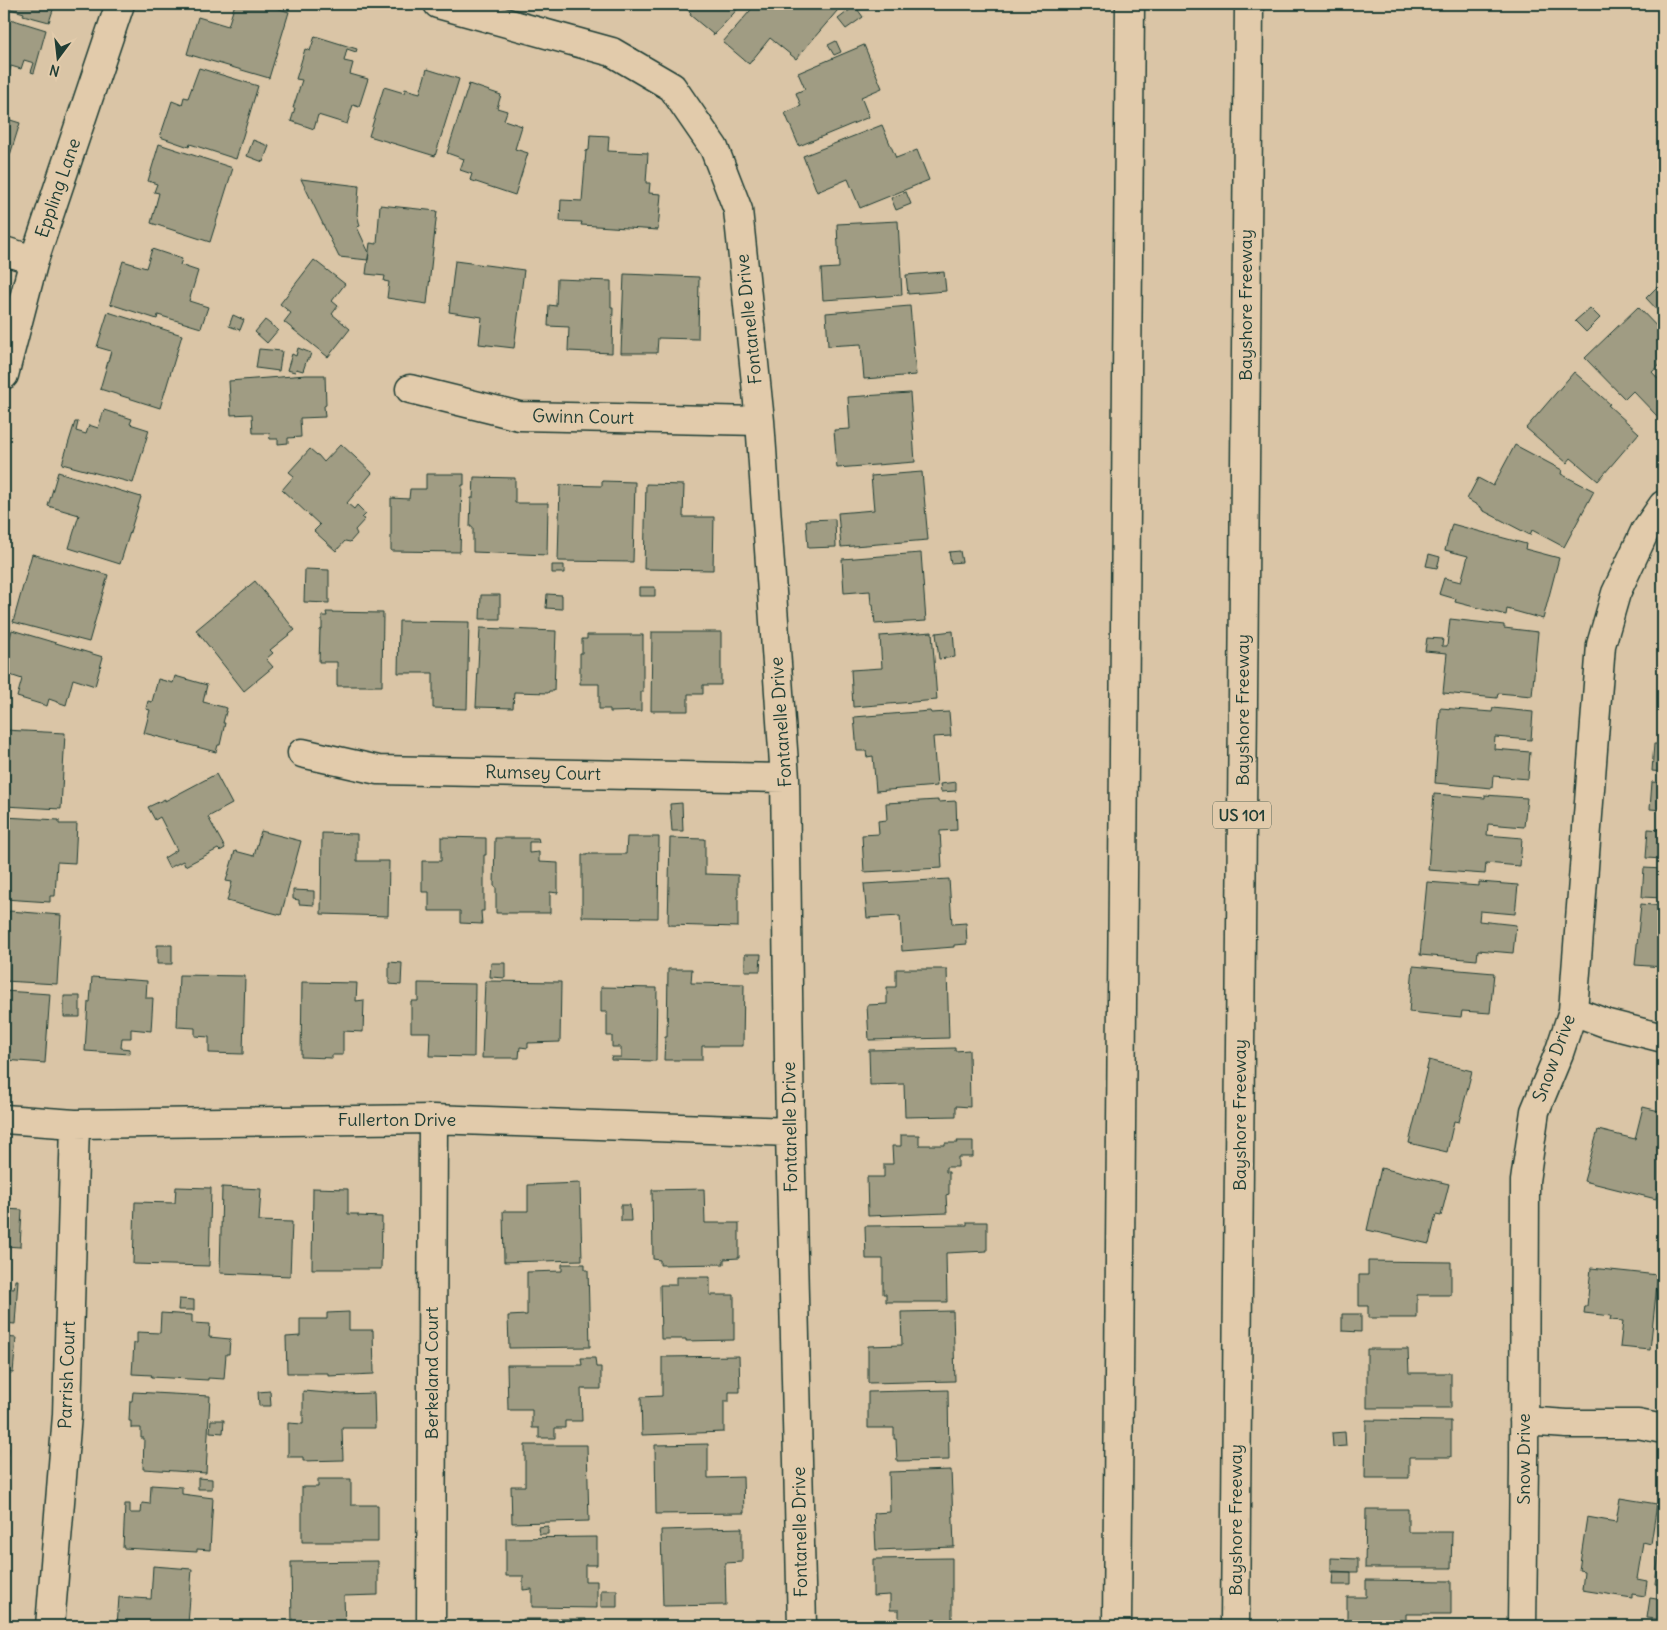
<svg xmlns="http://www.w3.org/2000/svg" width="1667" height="1630" viewBox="0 0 1667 1630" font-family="Delius,sans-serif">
  <rect width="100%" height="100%" fill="#dac5a6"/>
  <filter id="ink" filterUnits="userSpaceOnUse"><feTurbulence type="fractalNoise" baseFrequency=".02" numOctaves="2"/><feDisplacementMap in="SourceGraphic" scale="10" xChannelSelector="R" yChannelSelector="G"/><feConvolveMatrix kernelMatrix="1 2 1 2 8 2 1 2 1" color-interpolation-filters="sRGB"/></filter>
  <g filter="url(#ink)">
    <path fill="#a09c83" stroke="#1f3d34" d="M4,4h51l-6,18 -26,-7 1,-2 -20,-6z
      M235,4h29l25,8 -20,66 -82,-24 11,-37 30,9z
      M685,4h57l-28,31 -24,-20 1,-2 -8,-7z
      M756,4h54l2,1 1,-1h30l-47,55 -26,-21 -21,26 -26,-22z
      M855,6l8,11 -17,12 -8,-10z
      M4,17l42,13 -12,43 -3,-1 3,-9 -10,-3 -3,9 -10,-3 -5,18 -2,-1z
      M315,36l42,13 -1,3 -9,-3 -3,12 9,2 -3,11 18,5 -9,28 -6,-2 -6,19 -29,-9 -4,14 -23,-8 4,-13h-2l9,-28 -6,-1 9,-30 5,2z
      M836,41l5,11 -7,3 -6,-10z
      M864,45l18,43 -21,9 8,20 -70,29 -14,-33 16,-7 -5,-13 9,-4 -7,-16z
      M199,68l59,18 -22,73 -46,-15 -1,3 -29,-10 12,-36 10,4 2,-8 4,1z
      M427,69l32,10 -24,77 -66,-20 15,-49 20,6 1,-4 15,4z
      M469,84l32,11 -4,13 10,3 -3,9 18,6 -7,23 13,4 -13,42 -45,-15 2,-6 -12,-4 4,-11 -17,-6z
      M4,118l16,5 -10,32 -6,-1z
      M882,125l14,33 21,-8 12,30 -69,28 -12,-29 -31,13 -14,-36z
      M590,135l19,1 -1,15 40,2 -2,30h4l-1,10 12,1 -3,36 -77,-5 1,-3 -22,-1 1,-21 21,1 4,-50 3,-1z
      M253,140l16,6 -6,16 -16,-6z
      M159,144l74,24 -23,74 -59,-19 8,-30 -5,-1 3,-8 -9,-3z
      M301,179l58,7 -2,28 3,12 -3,1 12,26 -1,7 -29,-3z
      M906,192l5,12 -15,6 -5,-12z
      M380,205l57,6 -10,93 -40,-6 2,-16 -5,-1 1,-5 -19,-2 4,-31 7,1z
      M898,221l4,74 -79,5 -2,-31 18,-1 -2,-44z
      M152,249l30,10 -2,6 18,6 -9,30 19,6 -7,21 -43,-13 -1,4 -47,-15 13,-43 23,7z
      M314,260l31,24 -13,17 6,5 -6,8 18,15 -22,28 -44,-35 7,-9 -11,-9z
      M455,261l69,9 -10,78 -35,-4 3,-27 -33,-5z
      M944,272l2,19 -38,3 -2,-19z
      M624,274l75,3 -1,62 -40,-1 -1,15h-36z
      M557,279l54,2v26h2l-1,46 -44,-2 1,-24 -21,-1 1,-21 7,1z
      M1663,281v35l-17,-18z
      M910,306l6,69 -52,4 -3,-35 -33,2 -2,-33z
      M1638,307l25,26v34l-2,-3 -9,8 11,12v25l-6,7 -24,-25 -8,8 -40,-41z
      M1590,308l10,10 -14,14 -11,-11z
      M108,312l74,23 -22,73 -60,-19 11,-38 -14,-4z
      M233,315l11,5 -4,10 -11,-4z
      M265,320l13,10 -11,13 -12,-11z
      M298,348l13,5 -2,6h-2l-4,12 -7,-2 -1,3 -8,-2 5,-16 4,2z
      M259,349l23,2 -3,20 -23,-3z
      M1574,372l36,32 -2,1 31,28 -41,48 -27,-23 -4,5 -41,-35z
      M306,375h19l1,30 -2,1 1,11 -25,1 1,19 -13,1v5l-10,1v-5h-8l-1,-6h-16l-1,-19 -21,1 -2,-34z
      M910,393l5,69 -78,6 -3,-38 16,-1 -2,-32z
      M104,410l28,9 -2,5 19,6 -16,53 -71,-19 13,-42h3l-2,9 10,3 3,-9 9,3z
      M341,444l31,29 -25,30 7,6 3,-4 9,9 -4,4 3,1 -10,11 2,4 -7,8 -5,-1 -9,10 -22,-20 6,-6 -38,-35 12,-14 -5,-4 21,-23 7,6h1l6,7z
      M1515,445l47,25 -1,4 33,17 -30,56 -32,-17 -2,5 -48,-25v-2l-15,-9 11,-21 15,8z
      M58,472l83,25 -21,67 -51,-16 10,-33 -31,-9z
      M922,472l6,68 -87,7 -3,-34 36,-3 -3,-34z
      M426,474h38v11h-2l-2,67 -69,-1v-53l18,1 1,-10h16z
      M474,477l41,1v25h33l-1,52 -74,-3v-25h-3l1,-29h2z
      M602,481l33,1 -2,80 -75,-1 2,-76 42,1z
      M646,484l38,1 -1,32h31l-1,53 -69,-1z
      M835,519l1,28 -28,1 -2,-28z
      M1452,524l74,20 -1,5 34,9 -16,61 -36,-10 -1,6 -51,-13 1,-3 -17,-5 5,-16 17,4 7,-26 -23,-6z
      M960,551l2,11 -11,1 -2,-11z
      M921,553l5,68 -51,3 -2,-20h-2l-1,-13 -26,2 -2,-34z
      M32,554l76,21 -19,67 -76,-20z
      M1429,554l11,3 -3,11 -11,-2z
      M552,565h12v8h-12z
      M305,569l24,1v33l-25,-1z
      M255,581l40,49 -25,20 3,3 -7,6 7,8 -29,24 -48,-61z
      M639,587h16v9h-16z
      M547,594l15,1v14l-16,-1z
      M481,595h19v24h-20z
      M326,612l57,1 -1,73h-45v-24h-18l1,-32 2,-1v-13h5z
      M1450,619l54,6v3l34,4 -6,64 -34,-3 -1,5 -54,-5 4,-40 -22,-2 2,-13 16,1 -1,7h5z
      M399,621l70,1 -2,87 -34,-1v-35h-35z
      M480,628l76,3 -2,60h-5l-1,2 -34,-1 -1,16 -37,-1z
      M12,630l91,27 -8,29 -22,-7 -7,26 -17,-6 -2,7 -30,-9 5,-18 -18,-6v-15z
      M953,631l2,26 -16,2 -3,-26z
      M652,632h69v53h-18v9h-15v17h-37z
      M932,632l5,68 -84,7 -2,-37 31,-2 -2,-32z
      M587,635h56v57h-2v19l-31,1v-3h-11v-25h-19v-31h2v-14h5z
      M175,676l32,9 -4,17 24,6 -4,15h2l-5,22h-2l-2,7 -72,-19 6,-23 -4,-1 2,-8 4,1 6,-23 15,4z
      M1663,688v28h-3z
      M1440,708l52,4 1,-4 40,4 -2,28 -36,-3 -1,12 36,3 -2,27 -35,-3 -1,12 -57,-5z
      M930,711l1,2 18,-1 2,24 -18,1 4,49 -61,5 -3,-35 -6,1 -1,-6h-9l-3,-34z
      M4,730l61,3 -4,76 -57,-3z
      M1654,744h9v28l-11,-1z
      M216,774l16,30 -24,13 17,31 -5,3 -2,-2 -33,17 -2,-5 -14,7 -5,-10 13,-8 -17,-33 -5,3 -7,-13 17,-8v2z
      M956,782v9l-15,1 -1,-8z
      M1652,782l11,1v27l-13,-1z
      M1434,794l51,4v-3l42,3 -3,29 -36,-3 -1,11 35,3 -2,28 -34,-3 -1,11 -57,-4z
      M938,800v2l18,-1 1,29 -17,1 2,37 -78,4 -2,-37 17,-1 -1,-13 9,-1 -1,-17z
      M682,803l1,28h-11l-2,-27z
      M4,817l55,3v4h18l-2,39 -18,-1 -2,34h-5v6l-46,-3z
      M1648,829l15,1v29l-17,-1z
      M261,831l40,10 -20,74 -54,-14 5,-19 -6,-1 9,-30 19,5z
      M322,833l35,1v27h32l-1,55 -67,-2z
      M441,837l45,1v17h-2v56h-3l1,13 -22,-1v-12h-31v-19h-7v-31h19z
      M627,837h32l-1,81 -76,-1v-62h5v-1h39z
      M495,838h43l1,4h-10v11l10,-1v10l19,1v30l-8,-1v21h-54v-26l-2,-1z
      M670,838l35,1v35l33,1v52l-70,-2z
      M1644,868l19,1v29l-21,-1z
      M949,879l3,45 14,-1 1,21 -13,1v2l-52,4 -2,-35 -33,2 -3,-34z
      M1427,882l52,4v-4l39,3 -3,29 -35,-3 -1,10 37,4 -3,28 -35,-3 -1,10 -57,-5z
      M293,890l21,1v14l-15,-1v-4l-6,-1z
      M1641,904l22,2v61l-28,-2z
      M9,911l52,4 -4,69 -53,-3v-35h3z
      M157,945h15v19h-15z
      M745,954h16l-1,17h-15z
      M389,962l13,1 -1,22 -12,-1z
      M491,963h14v15l-15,-1z
      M1413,966l81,7 -4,40 -28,-2 -1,6 -52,-5z
      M668,969h24l-1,14 53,1 -1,62h-41v14h-38l1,-23h2z
      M896,969h51l2,69 -80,2 -2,-35 20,-1v-17h9z
      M179,975l66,1 -2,78 -34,-1v-16l-14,-1v-8l-18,-1z
      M92,977l55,4 -1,17h7l-2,33 -20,-2v9h-9l-1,10 9,1v5l-45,-3 3,-49h2z
      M485,981l76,1 -1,60 -32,1v5l-8,-1 -1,11h-37z
      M302,982l55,1 -1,18 8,-1 -1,32 -20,-1v24h-11v3l-31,-1z
      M418,983l57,1 -1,73 -45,-1 1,-24h-19v-31h7z
      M601,987l56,1 -1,73 -45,-1v-3h10v-10h-9v-11h-5v-24h-6z
      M4,991l46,3 -5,69 -41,-3z
      M64,996h16v21h-16z
      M955,1048v3l14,-1 1,57 -14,-1v10l-51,1 -1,-33 -34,1 -1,-35z
      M1429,1060l43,11 -13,51 -5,-1 -7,31 -38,-9z
      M1643,1107l20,5v59l-7,28 -72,-18 14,-51 37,9z
      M901,1135h18v10h26v-2h13l-1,-2h16v16h-15v10h-12v5h3v22l-3,1 1,18 -79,3 -1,-39h17v-13h9l-1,-18h9z
      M1381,1168l68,16 -8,32 -5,-1 -7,29 -62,-14z
      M580,1183l2,77 -78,2 -1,-51h25v-26z
      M176,1187l35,1 -2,78 -76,-2 2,-62 40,1z
      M222,1187l39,2 -2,32 33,1 -2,54 -70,-3z
      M313,1188l35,1v25h10v2l24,1 -1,52h-69z
      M704,1189l1,34h34v35l-15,1v5l-64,1v-5l-7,-1 -1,-69z
      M4,1195h1v14l17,1 -2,37 -16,-1z
      M621,1205h9l1,16h-10z
      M967,1222h20v29l-41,2 1,49h-61v-8h-3v-35h-17l-1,-33 102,-1z
      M1368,1261l83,1v33h-34v23h-49v-12h-9v-31h9z
      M562,1264h23v6h3l2,77 -81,1 -1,-32 19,-1v-43l35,-1z
      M1591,1268l67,7 -8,75 -30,-3 3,-26 -13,-1 1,-4 -27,-3 1,-7h2z
      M676,1277h34v18h24v45l-48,1v-2h-25l-1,-54h16z
      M15,1280h3l-3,44 -11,-1v-35l10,1z
      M179,1299l15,1v10h-16z
      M953,1311l2,70 -87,2v-37l34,-1 -1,-33z
      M349,1312v18h24l1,44 -46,2v-3h-41l-1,-36 14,-1v-17h27v-6z
      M161,1313l31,2v8l18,1 -1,13 21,2 -1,15h-3l-2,25 -16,-1v2l-57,-3 1,-2 -20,-1 2,-31h3v-11l23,1z
      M1342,1314h19v18l-19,-1z
      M1663,1323v28h-3z
      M4,1337l12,1 -3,35 -9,-1z
      M1367,1349h41l1,24h42v35h-84z
      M739,1356l1,36h-11v9h-5v31l-82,3 -1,-38 21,-1v-39z
      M581,1358h14l1,9h5v22h-20l1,32h-17v7h-10v10h-16v-10h-7v-18h-24l-1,-45h75z
      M948,1390l1,70 -52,1 -1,-22h-2v-11h-26v-36z
      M270,1391l1,15h-12l-1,-14z
      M303,1391l39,3 32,-1 1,35h-33l1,32 -40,1v-4h-15v-34l15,1z
      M133,1392l77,4 -4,77 -63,-4 1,-31h-3v-10h-10v-7h-2l1,-20h2z
      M211,1420h13l-1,13 -13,-1z
      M1366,1420l85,1v36h-42v21h-44z
      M1345,1432l1,14 -13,1 -1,-14z
      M4,1439h3l-1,9h3l-2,33h-3z
      M708,1444v34l35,-1 1,36 -88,1 -1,-69z
      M525,1445h62l2,76 -77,2 -1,-37h14z
      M951,1470l3,77 -78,3 -2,-37 16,-1 -1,-40z
      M198,1478l14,1v10h-14z
      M318,1479h33v26h27v37h-76v-55h16z
      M151,1485l31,2v7l31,4 -3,52 -13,-1v3l-74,-4 2,-44h5v9h11l1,-10 8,1z
      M1620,1498l37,6 -6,40 -8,-2 -6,37 10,2 -2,15 -13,-2v4l-50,-8 2,-19 -5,-1 8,-53 29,5z
      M1366,1509h42v23h44l-1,36h-86z
      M1663,1525v60l-8,-1z
      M548,1526v8h-9l-1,-7z
      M742,1528v34l-17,1 1,42 -63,1 -2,-76z
      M597,1537v28h-12v16h12v27l-65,-1v-18l-9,1v-14h-17v-38z
      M952,1558v68h-53v-16h-9v-15l-17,1v-37z
      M1331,1558l27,1v13h-27z
      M378,1561v34l-34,1 1,30h-53l-1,-64z
      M153,1566l39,3 -4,56 -14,-1v2h-57l2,-29 32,2z
      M1333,1571l18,1v13h-19z
      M1366,1580l85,1v33h-45v12h-59v-29h19z
      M601,1590h16v17h-16z
      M1650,1598l13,2v20l-16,-2z
      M523,1619h63v7h-63z
      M714,1624v2h-31v-1z"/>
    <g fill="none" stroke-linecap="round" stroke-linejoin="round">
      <g stroke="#1f3d34" stroke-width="31">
        <path id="minor" d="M438,4l174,48 60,35 42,61 24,62 22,211 25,357 5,354 12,494
          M4,251l30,9
          M4,375l30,-115 86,-256
          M410,389l109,27 241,5
          M302,753l76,17 407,8
          M1573,1011l35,13 55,14
          M4,1119l71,5 358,-5 357,13
          M1524,1421l43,3h71l25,5
          M50,1626l17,-211 8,-291
          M431,1626l2,-507
          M1522,1626l2,-161 1,-284 10,-70 24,-58 14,-42 28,-366 15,-52 29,-62 18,-26"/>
      </g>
      <g stroke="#1f3d34" stroke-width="31">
        <path id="highway" d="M1117,1626l13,-1622
          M1235,1626l14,-1622"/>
      </g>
      <use href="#minor" stroke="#e2cbab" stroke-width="28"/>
      <use href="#highway" stroke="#e2cbab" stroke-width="28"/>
    </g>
  </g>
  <g text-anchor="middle" stroke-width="5" stroke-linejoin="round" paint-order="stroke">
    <rect fill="#e2cbab" stroke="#5a6858" stroke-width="1" x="1213" y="801.5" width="58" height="27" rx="4"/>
    <g font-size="16" font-weight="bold" fill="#1f3d34">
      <text x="1242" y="821">US 101</text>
    </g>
    <g font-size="18" fill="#1f3d34" stroke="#e2cbab">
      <text transform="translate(58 188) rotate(-71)" y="6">Eppling Lane</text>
      <text transform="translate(1246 305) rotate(-90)" y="6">Bayshore Freeway</text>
      <text transform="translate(749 319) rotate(-96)" y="6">Fontanelle Drive</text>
      <text transform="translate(583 417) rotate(1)" y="6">Gwinn Court</text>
      <text transform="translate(1243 710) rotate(-90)" y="6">Bayshore Freeway</text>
      <text transform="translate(781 722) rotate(-94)" y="6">Fontanelle Drive</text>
      <text transform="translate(543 773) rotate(1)" y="6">Rumsey Court</text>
      <text transform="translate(1554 1058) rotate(-70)" y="6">Snow Drive</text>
      <text transform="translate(1240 1115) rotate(-90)" y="6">Bayshore Freeway</text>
      <text x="397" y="1126">Fullerton Drive</text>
      <text transform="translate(790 1127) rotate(-91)" y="6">Fontanelle Drive</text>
      <text transform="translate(432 1373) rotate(-90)" y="6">Berkeland Court</text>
      <text transform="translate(67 1375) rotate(-88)" y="6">Parrish Court</text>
      <text transform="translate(1524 1459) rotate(-90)" y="6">Snow Drive</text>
      <text transform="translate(1236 1520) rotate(-90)" y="6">Bayshore Freeway</text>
      <text transform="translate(800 1532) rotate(-91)" y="6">Fontanelle Drive</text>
    </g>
  </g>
  <rect width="1667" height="1630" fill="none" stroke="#e2cbab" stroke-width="20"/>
  <rect x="10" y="10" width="1647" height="1610" fill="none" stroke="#1f3d34" stroke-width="2" filter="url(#ink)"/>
  <g transform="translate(58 58) rotate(195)" stroke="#e2cbab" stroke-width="4" paint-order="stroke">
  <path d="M0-4L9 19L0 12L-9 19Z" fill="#1f3d34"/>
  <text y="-8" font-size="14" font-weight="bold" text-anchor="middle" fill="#1f3d34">N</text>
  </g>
</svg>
